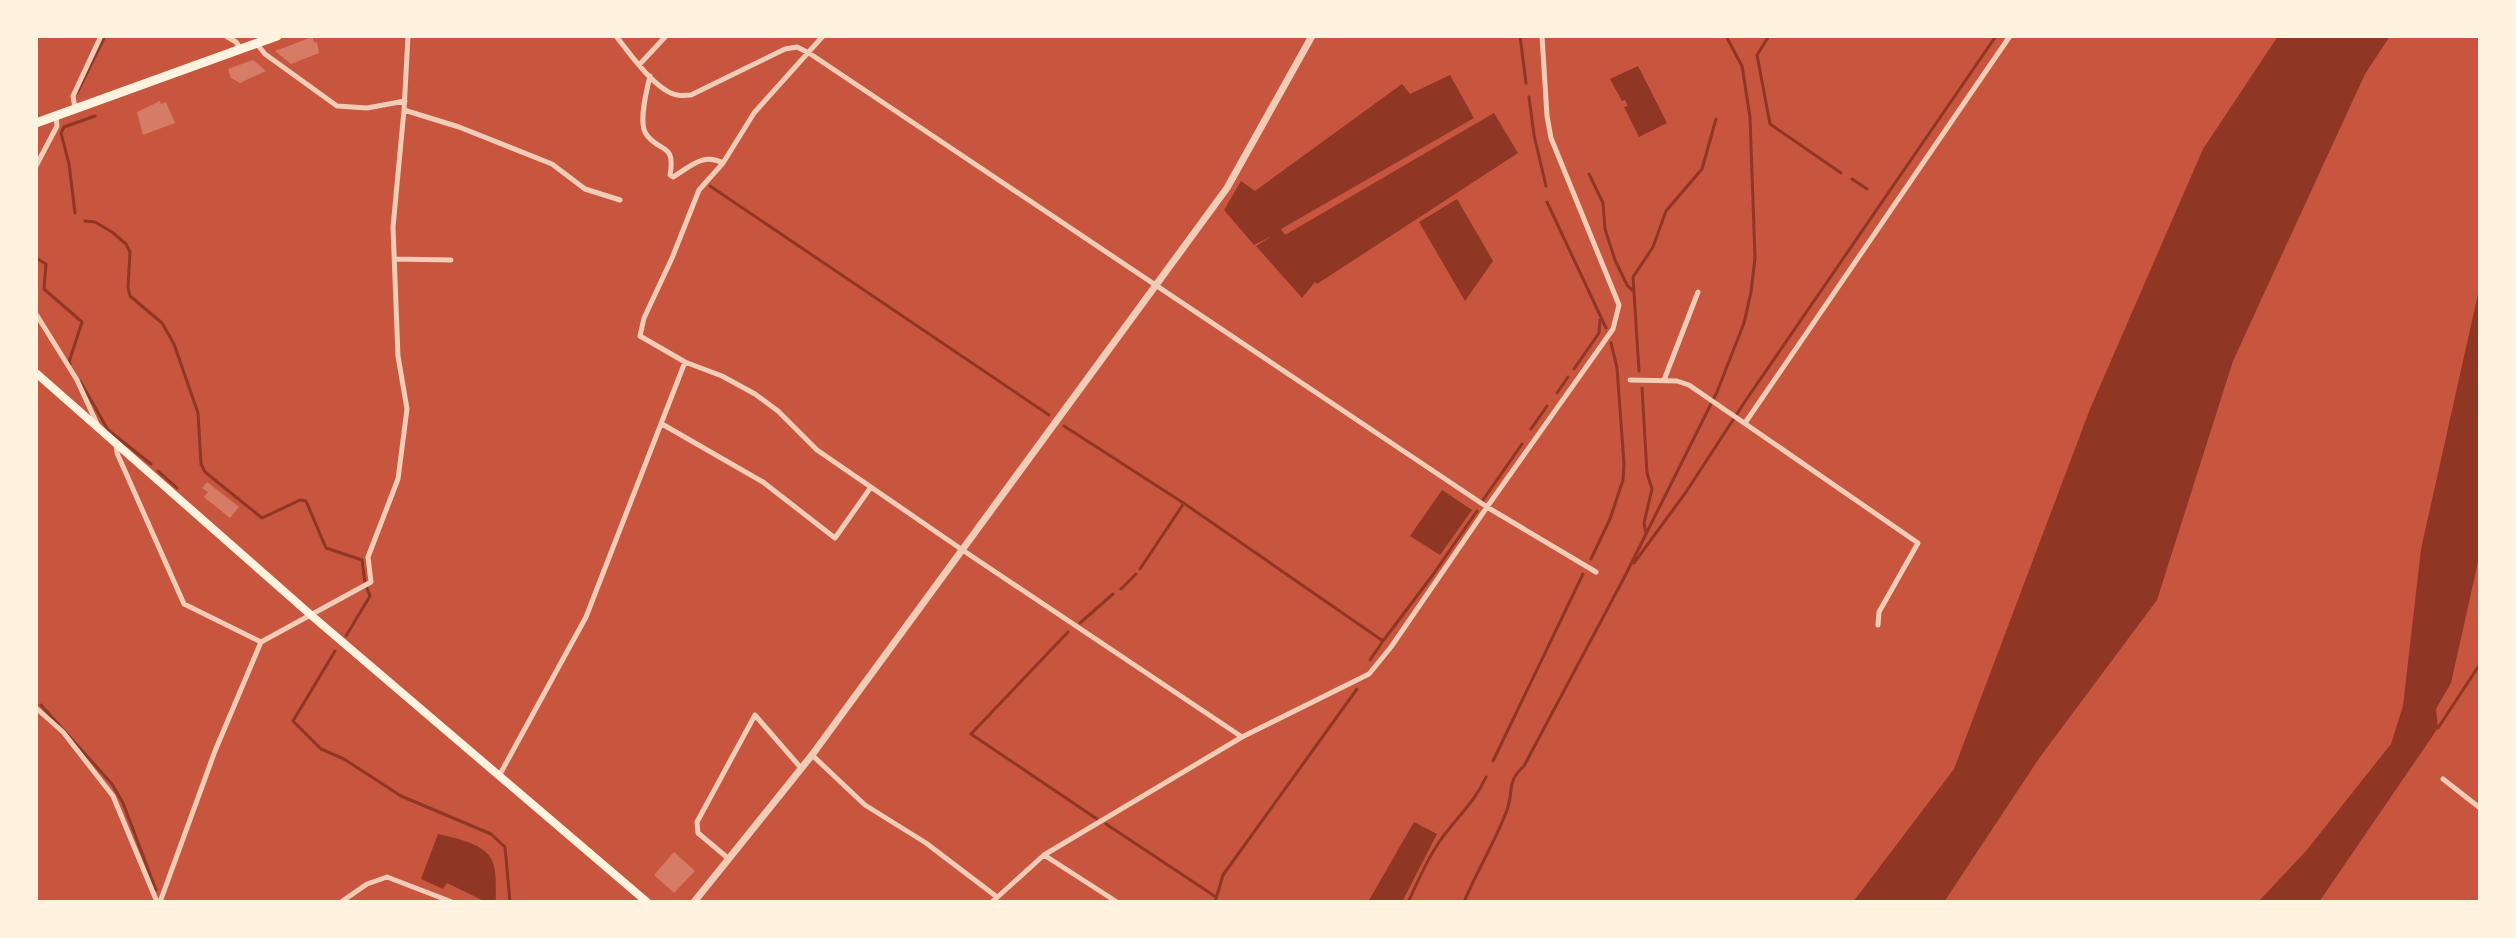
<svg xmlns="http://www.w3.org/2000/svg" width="2516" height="938" viewBox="0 0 2516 938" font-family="'Public Sans',sans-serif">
  <rect width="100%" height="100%" fill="#c8553d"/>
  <path fill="#8f3625" d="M2278,36h112l-25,38 -132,287 -76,239 -117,157 -96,145h-91l101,-133 136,-360 113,-260z
    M1638,66l29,57 -28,14 -15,-30 4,-1 -3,-6 -3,1 -12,-22z
    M1450,75l24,43 -193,111 4,6 209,-122 24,40 -201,131 -2,-2 -13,16 -46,-52 16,-10 -18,9 -30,-35 17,-29 14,10 147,-107 8,10z
    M1457,199l36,62 -28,40 -46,-79z
    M2480,285v268l-29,130 -15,26 2,19 -119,174h-61l48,-51 85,-107 12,-38 18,-157z
    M1442,490l30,20 -32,45 -30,-19z
    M1414,822l23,12 -35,68h-34z
    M438,834c16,4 42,8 52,23 8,11 5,32 6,45h-10l-39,-19 -4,6 -22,-10z"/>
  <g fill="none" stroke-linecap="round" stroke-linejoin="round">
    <path stroke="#8f3625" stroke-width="3" d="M1520,36l6,47
      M1769,36l-12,19 13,69 71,49
      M77,93l28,-57
      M1529,97l5,38 12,51
      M1589,174l14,29 2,26 10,31 12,25 6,6
      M1852,179l15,10
      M710,186l339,229
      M1547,202l59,126
      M75,213l-6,-49 -8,-31 3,-6 31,-11
      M85,221l10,1 17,10 14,12 4,8 -2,36 2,8 32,27 12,21 24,69 3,51 4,8 57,46 38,-18 6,1 20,47 36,12 3,23 5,13 -24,40
      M36,258l10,6 -2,25 38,33 -13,40 1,2
      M1574,369l25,-36 1,-13
      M1639,371l-6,-94 20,-30 13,-36 36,-42 14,-50
      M80,381l28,49 43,34
      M1642,388l5,85 5,16 -8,34 2,11
      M1557,393l11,-16
      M1064,426l121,78 198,137 -13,19
      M1531,429l16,-23
      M158,471l19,17
      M1483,500l39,-56
      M1591,559l19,-40 13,-39 1,-16 -7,-96 -6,-25
      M1634,563l52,-71 60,-92 250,-364
      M1140,569l44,-66
      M1121,589l15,-15
      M1080,623l33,-29
      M1068,632l-97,102 126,85
      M1383,641l49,-65 45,-65
      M335,651l-42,70 28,28 23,10 57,37 90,38 14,13 5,55
      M41,705l71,79 11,19 33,87
      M2438,728l42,-64
      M1493,761l90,-187
      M1106,824l110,73
      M1215,902l8,-27 134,-186
      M1408,902c12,-25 23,-52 41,-73 15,-19 27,-30 37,-52
      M1464,902c13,-31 31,-60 43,-92 7,-19 -1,-28 17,-44l102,-192 91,-182 27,-69 7,-31 4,-34 -5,-141 -8,-51 -16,-30"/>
  </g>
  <path fill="#d67c66" d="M312,37l3,6 2,-1 2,11 -28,11 -16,-13z
    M253,60l13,11 -26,12 -9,-5 -3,-9z
    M160,101l1,3 5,-2 9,21 -32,12 -6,-23z
    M207,482l32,25 -9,11 -26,-21 4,-5 -6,-4z
    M674,852l21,19 -21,22 -20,-18z"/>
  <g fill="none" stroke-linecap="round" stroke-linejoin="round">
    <path stroke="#f1ccb7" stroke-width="5" d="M226,36l10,6 4,6
      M616,36c13,17 40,55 61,59 5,1 9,0 14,0l94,-46 12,-2 12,6 678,454 109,65
      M823,36l-69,77 -31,50 -24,27 -27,68 -28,60 -4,18 45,26 37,14 33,18 23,17 39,39 144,99 281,188
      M257,44l8,10 72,52 30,2 38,-7
      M639,65l27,-29
      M650,76c-3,13 -12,46 -4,58 13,19 30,8 24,41l3,2c17,-10 30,-25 50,-14
      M75,108l-2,-12 28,-60
      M404,110l55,17 93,37 33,25 35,11
      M36,166l21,-40 -1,-10
      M394,259l57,1
      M36,314l41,66 21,46
      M1630,380l47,1 12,4 229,158 -39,69 -1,13
      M1664,380l34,-88
      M1745,423l265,-387
      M662,424l101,58 72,56 36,-51
      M116,444l1,9 67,151 77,38
      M36,708l27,24 50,64 44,106
      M812,755l53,50 61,38 71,54
      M499,776l87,-159 99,-255
      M2443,779l37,29
      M1044,855l73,47
      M729,859l-31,-26 -1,-11 58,-107 46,53
      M160,902l55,-151 46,-109 110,-60 -3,-25 30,-78 9,-70 -9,-53 -5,-129 11,-117 4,-74
      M341,902l26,-18 20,-7 65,25
      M992,902l52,-47 198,-118 127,-63 22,-27 96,-140 126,-178 6,-24 -68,-167 -4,-22 -5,-80"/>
    <path stroke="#f1ccb7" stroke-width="7" d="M694,902l118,-147 415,-567 85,-152"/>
    <path stroke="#fff3e0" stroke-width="8" d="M36,373l276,243 335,286"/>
    <path stroke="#fff3e0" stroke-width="9" d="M36,123l241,-87"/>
  </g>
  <rect width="2516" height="938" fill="none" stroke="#fff3e0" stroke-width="76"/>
</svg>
